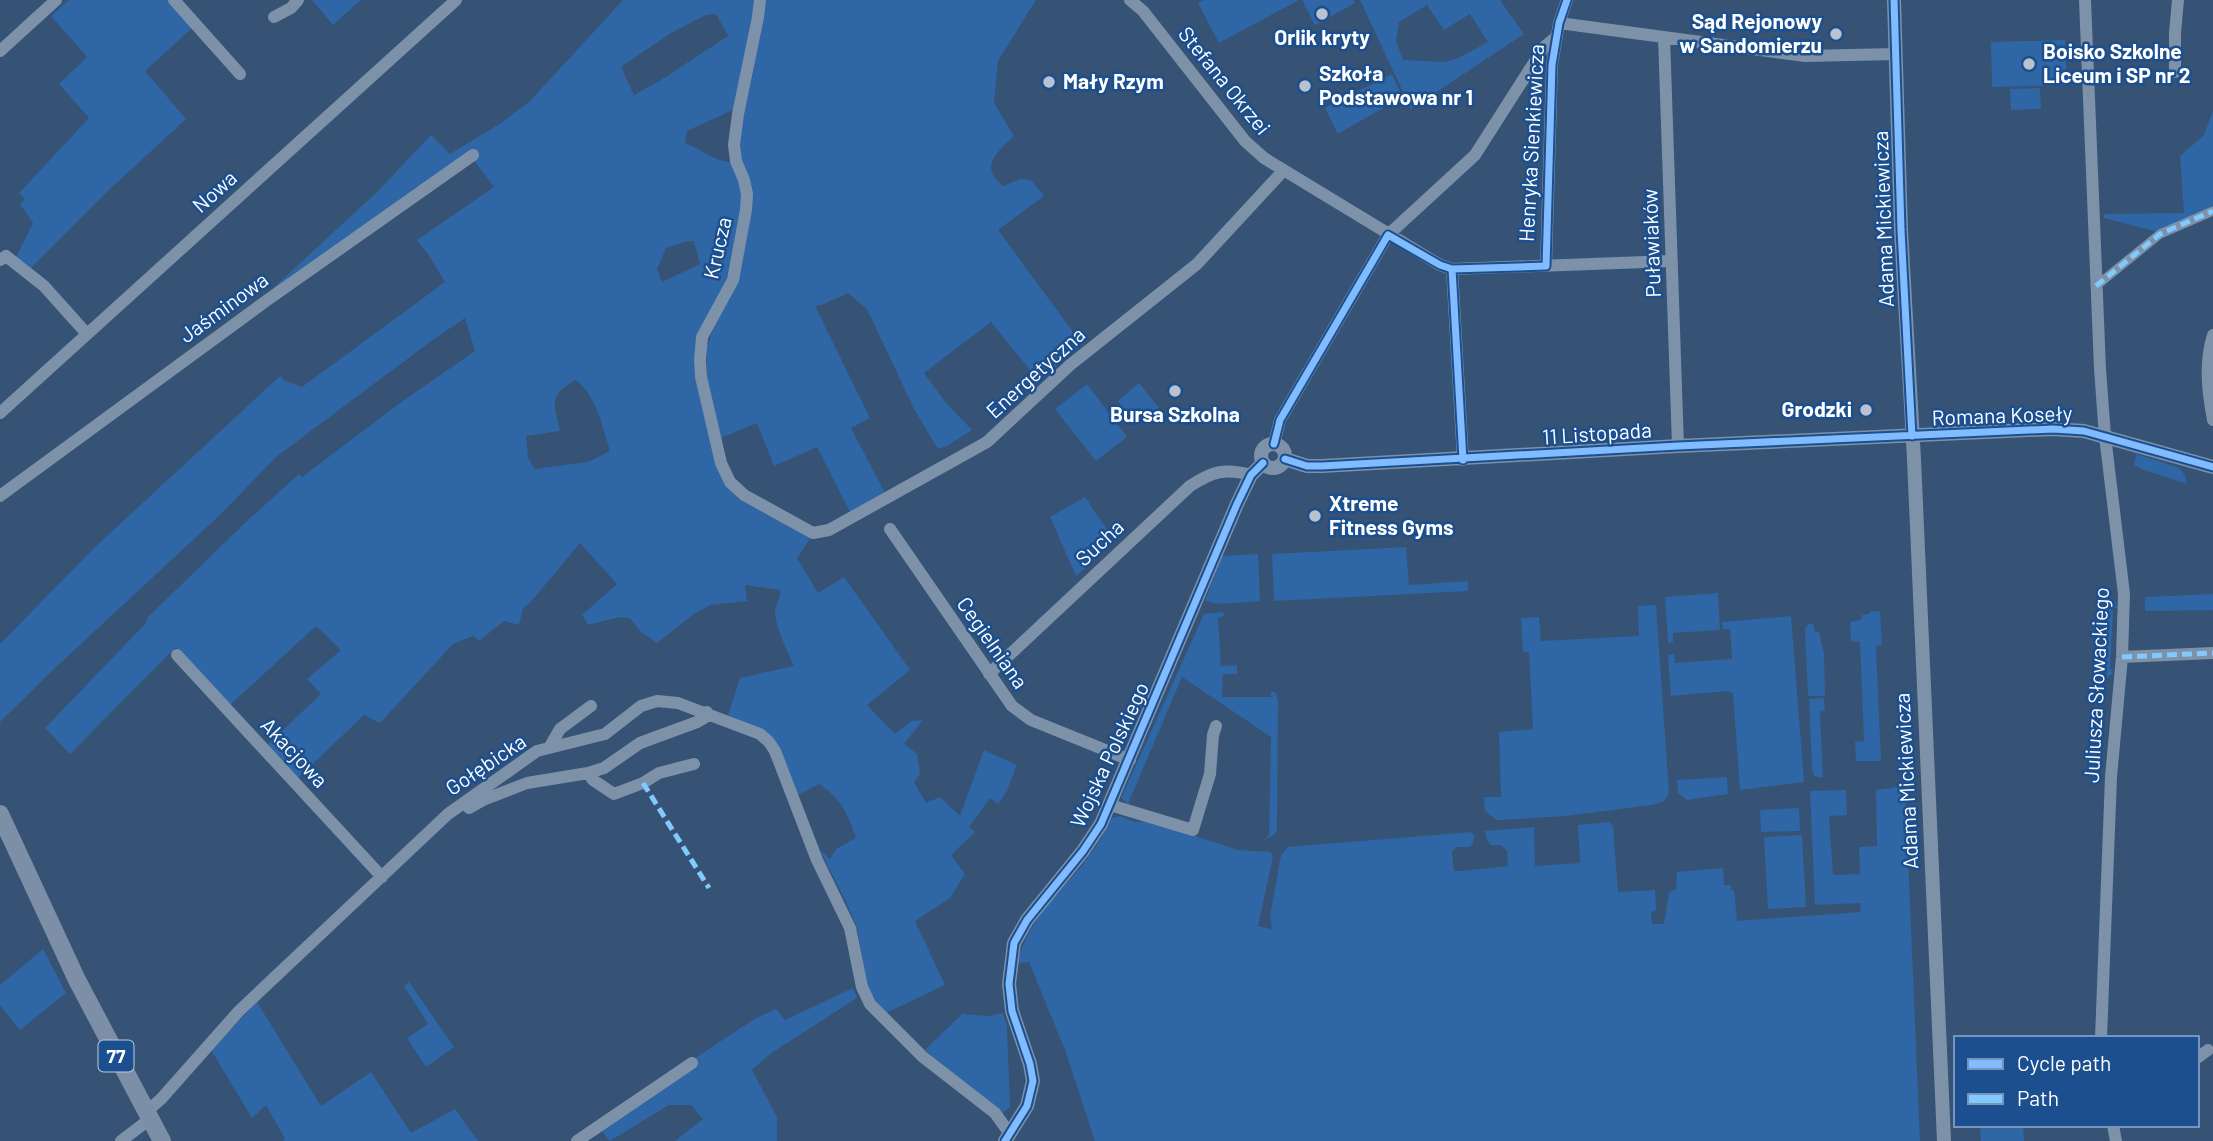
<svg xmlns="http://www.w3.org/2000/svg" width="2213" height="1141" viewBox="0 0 2213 1141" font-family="Barlow,sans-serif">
  <rect width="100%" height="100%" fill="#365274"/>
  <path fill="#2f66a5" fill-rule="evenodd" d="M69,0h98l25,28 -47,43 41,48 -77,71 -79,79 -15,-10 18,-36 -13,-19 5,-5 -6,-6 70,-75 -30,-34 28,-27 -36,-41z
    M312,0h49l-28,25z
    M623,0h133l-21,109 -48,22 -2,12c17,6 30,20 49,19l10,33 -13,83 -35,72 34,139 8,10 73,38 -14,21 21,35 26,-16 66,93 -43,35 28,29 16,-13 12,-1 -19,24 13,10 3,20 -6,8 12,21 14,-6 20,19 24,-66 33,15 -10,26 -9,13 -8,-6 -21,29 6,5 -24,23 14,19 -15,24 -35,23 30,64 -59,28 -13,-14 -6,-11 -10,-60 -10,-24 -27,-54 10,9 6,-10 20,-11c-8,-23 -15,-40 -37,-54l-23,12 -32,-65 -36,-16 12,-37 54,-12c-6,-14 -19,-39 -19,-55 1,-7 6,-13 5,-21l-35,-5 2,16 -37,4 -16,9 -37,29 -16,-11 -11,-14 -10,-1 -32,8 -6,-10 35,-31 -37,-41 -50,60 -7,5 -4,17 -15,-4 -25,20 -6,-5 -20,8 -73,79 -16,-8 -67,64 -31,-33 55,-52 -14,-15 34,-29 -25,-24 -86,79 -54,-58 -106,107 -25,-26 101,-105 1,-5 102,-99 50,-45 3,3 102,-77 71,-49 -10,-33 -35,24 -154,115 -53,55 -170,158 -53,52v-78l95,-97 185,-171 4,4 18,7 143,-105 -17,-28 -11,-14 77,-53 -21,-28 -203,132 107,-99 54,-57 19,19 51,-31 29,-22zM716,14l12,22 -67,44 -27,15 -13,-28 50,-34 35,-18zM694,241l6,23 -38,18 -5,-13 9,-21 18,-6zM576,380c21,17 26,46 34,71l-22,11 -54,7 -6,-12 -2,-21 34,-5c-6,-28 -12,-36 16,-51z
    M762,0h274l-38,61 -4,42 20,33c-16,16 -36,30 -11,50l17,-7 11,1 13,16 -46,34 84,114 -43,37 -48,-59 -67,51 22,30 26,27 -25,16 -9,3 -24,-40 -47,-100 -19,-16 -26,12 -7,1 55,112 -19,10 35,67 -35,19 -34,-67 -43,19 -17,-43 -36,15 -14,-48v-43l40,-122 -10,-73z
    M1204,0h95l-80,43 -21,-40z
    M1302,0h51l2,3 -40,22z
    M1360,0h140l24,34 -113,75zM1427,5l17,25 26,-16 18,28 -32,17 -11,3 -42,-2 -7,-19 3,-19z
    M2065,40l2,45 -75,2 -1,-45z
    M1392,74l10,23 -64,37 -13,-26z
    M2040,88l1,21 -30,1 -1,-21z
    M2213,111v96l-55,25 -54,-14v-4l80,-1 -4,-57 24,-21z
    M1139,383l20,25 -22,18 -19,-25z
    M1087,384l40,53 -31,24 -41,-52z
    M2136,454l44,14 5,8 2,8 -43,-14 -10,-5z
    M1085,497l30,44 -39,35 -26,-59z
    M1406,547l3,38 59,-4v10l-194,10 -2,-47z
    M1258,554l2,47 -41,3 -14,-3 17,-45z
    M1718,593l2,37 -47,3v9l-5,1 -3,-46z
    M2213,594v16l-68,1v-14z
    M2112,600l3,1 2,7h-4l-3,61 3,1 -1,4 -5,4 -3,-76z
    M1656,605l13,188c-3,10 -10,10 -18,12l-85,11 -65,4h-4l-12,-9 -1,-14h17l-2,-65 34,-3 -4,-77h-6l-2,-34 18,-1 2,24 98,-5 -1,-30z
    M1880,611l2,34 -6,1 5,115h-25l-1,-19 9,-1 -4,-99 -9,-1 -1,-19 11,-2 1,-5 8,-1v-2z
    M1223,612l1,4 -6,2 3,48 16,-1v9h-14l-1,23h49v-6l5,2 2,8 -1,129 -3,5 -10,5 5,-5 2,-98 -89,-60 -54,127 -7,-6 83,-184z
    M1791,616l13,166 -64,8 -7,-97 -6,-2 -56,5 -3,-41 6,-1 1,9 57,-4 -2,-30h-7l-1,-7z
    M1810,623l4,2 1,7h4l5,22 1,42h-17l-3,-65 1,-4z
    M1824,698l1,12 -5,2 3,66 -9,-2 -2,-7 -3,-70z
    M1727,777l1,17 -41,6 -9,-7 -1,-13z
    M1905,786l15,355h-825l-30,-91 -36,-88 -11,1c9,-46 49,-75 75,-112 7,-10 13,-22 19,-33l8,-2 14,6 15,-1 89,29 32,2 3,4 -15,70 14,3 -2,-12 11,-62 7,-8 183,-15 3,3 -1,9 -3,3h-13l-5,4 2,20h7l47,-5 -1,-15 -6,-6h-10l-4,-5 -2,-9 49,-4 1,39 45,-3 -2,-38 31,-3 4,4 5,66 37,-2 1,20 -5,3 1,11h12l5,-32 7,-3 1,-17 46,-4 1,17h7v5h3l3,31 123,-9 1,-9 -46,2 -5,-114 36,-1 1,25 -18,1 4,59 27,-1 -1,-27 18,-1 -1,-56z
    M1799,808l1,23 -39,1 -1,-22z
    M1802,835l4,72 -38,2 -4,-72z
    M43,949l23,44 -46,37 -20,-25v-20z
    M409,982l45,65 -28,20 -19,-29 21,-14 -24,-38z
    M853,988l4,10 -87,56 -18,16 25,47v24h-102l28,-22 -12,-14h-22l-59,36 -10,-12 98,-64 -3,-7 61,-40 20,-9 9,11z
    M257,1002l64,104 50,-34 40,61 44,-24 23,32h-195l2,-2 -19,-34 -14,13 -41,-68z
    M1003,1013l4,13 3,81 -8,7 -77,-64 37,-36 26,2z
    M1980,1125h43l1,16h-43z"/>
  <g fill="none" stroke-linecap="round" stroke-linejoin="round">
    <path stroke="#7d92a8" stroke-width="9" d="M2096,286l64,-52 53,-23"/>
    <path stroke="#7d92a8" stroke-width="12" d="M174,0l66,74
      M760,0l-2,17 -20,97 -4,31 2,16 8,19 3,14 -1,16 -13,70 -31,57 -2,23 1,17 20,86 9,19 14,13 69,38 16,-3 158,-88 83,-77 127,-101 86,-93
      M1130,0l13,11 102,130 19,17 176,107 12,4 220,-8
      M2085,0l15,369 5,67 19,158 -2,63 -11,120 -10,261
      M274,17l17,-9 7,-8
      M1559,23l246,33 91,-2
      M1664,37l14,409
      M0,51l56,-51
      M2175,72v-39l3,-33
      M0,260l6,-4 38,30 43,48
      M1546,266l6,-201 7,-42 8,-23
      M1452,269l11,191
      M2213,335c-9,28 -5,58 0,85
      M0,413l456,-413
      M1274,444l6,-24 108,-185 87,-80 69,-108 12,-10
      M0,496l266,-195 207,-146
      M890,529l122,177 19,14 99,40
      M177,655l205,222
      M2122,657l91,-4
      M989,674l201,-188c23,-15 35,-18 61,-11
      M549,748l11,-19 31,-23
      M588,773l5,7 21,14 29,-11 16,-10 35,-9
      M1110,805l83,25 17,-56 3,-39 3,-9
      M469,808l14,-8 44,-17 61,-10 16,-5 36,-25 57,-21 7,-4 3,-6
      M2197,1058l11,-8
      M146,1112l15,-13 78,-88 209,-197 89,-63 68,-17 36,-28 16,-5 21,2 82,31 9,8 6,9 42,109 33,68 12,59 8,17 53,53 72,56 15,21
      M2113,1125l3,16
      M121,1141l29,-22
      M577,1141l115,-78"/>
    <path stroke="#7d92a8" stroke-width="14" d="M1894,0l7,230 13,229 30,682
      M1261 456a12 12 0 1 1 24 0a12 12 0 1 1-24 0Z
      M1285,459l22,7h15l356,-20 375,-17 31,2 129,36
      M1005,1141l22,-35 6,-25 -3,-17 -18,-53 -3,-27 5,-41 13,-23 56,-69 18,-27 136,-320 14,-29 12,-12"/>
    <path stroke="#7d8ea7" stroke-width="18" d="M0,814l77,166 85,161"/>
    <path stroke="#80caff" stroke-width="5" stroke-dasharray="10 5" stroke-linecap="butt" d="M2096,286l64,-52 53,-23
      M2122,657l91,-4
      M643,783l66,105"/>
    <g stroke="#1b4f8f" stroke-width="11">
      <path id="cycleway" d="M1894,0l7,230 11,206
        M1452,269l11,191
        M1274,444l6,-24 108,-185 52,30 12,4 94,-3 6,-201 7,-42 8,-23
        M1285,459l22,7h15l356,-20 375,-17 31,2 129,36
        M1005,1141l22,-35 6,-25 -3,-17 -18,-53 -3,-27 5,-41 13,-23 56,-69 18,-27 136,-320 14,-29 12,-12"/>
    </g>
    <use href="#cycleway" stroke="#80bcff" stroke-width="7"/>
  </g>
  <g fill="#b9c2ce" stroke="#1b4f8f" stroke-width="2.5">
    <circle cx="1322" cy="14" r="7"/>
    <circle cx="1836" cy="34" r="7"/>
    <circle cx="2029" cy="64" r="7"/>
    <circle cx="1049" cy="82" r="7"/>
    <circle cx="1305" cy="86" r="7"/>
    <circle cx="1175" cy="391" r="7"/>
    <circle cx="1866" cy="410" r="7"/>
    <circle cx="1315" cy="516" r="7"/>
  </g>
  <g text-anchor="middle" stroke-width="5" stroke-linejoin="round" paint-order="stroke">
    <rect fill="#1b4f8f" stroke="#bbcadd" stroke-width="2" x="98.5" y="1040.5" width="35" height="31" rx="5"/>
    <g font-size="19" font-weight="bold" fill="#fff">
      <text x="116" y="1063">77</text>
    </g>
    <g font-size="21" font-weight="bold" fill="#fff" stroke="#1b4f8f" text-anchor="start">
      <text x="1822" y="29" text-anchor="end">Sąd Rejonowy<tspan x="1822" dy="24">w Sandomierzu</tspan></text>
      <text x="1322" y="45" text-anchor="middle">Orlik kryty</text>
      <text x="2043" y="59">Boisko Szkolne<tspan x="2043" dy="24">Liceum i SP nr 2</tspan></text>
      <text x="1319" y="81">Szkoła<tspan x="1319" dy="24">Podstawowa nr 1</tspan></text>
      <text x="1063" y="89">Mały Rzym</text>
      <text x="1852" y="417" text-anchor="end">Grodzki</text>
      <text x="1175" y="422" text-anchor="middle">Bursa Szkolna</text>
      <text x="1329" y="511">Xtreme<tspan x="1329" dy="24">Fitness Gyms</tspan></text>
    </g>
    <g font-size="21" fill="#fff" stroke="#1b4f8f">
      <text transform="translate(1224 81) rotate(51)" y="7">Stefana Okrzei</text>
      <text transform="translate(1532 143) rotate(-87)" y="7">Henryka Sienkiewicza</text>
      <text transform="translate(215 192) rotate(-42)" y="7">Nowa</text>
      <text transform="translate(1884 219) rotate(-92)" y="7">Adama Mickiewicza</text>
      <text transform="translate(1652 243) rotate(-92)" y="7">Puławiaków</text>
      <text transform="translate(718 248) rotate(-77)" y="7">Krucza</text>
      <text transform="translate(224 308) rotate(-36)" y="7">Jaśminowa</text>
      <text transform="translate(1036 373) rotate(-42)" y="7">Energetyczna</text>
      <text transform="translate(2002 416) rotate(-2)" y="7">Romana Koseły</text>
      <text transform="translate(1597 434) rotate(-4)" y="7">11 Listopada</text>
      <text transform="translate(1100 543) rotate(-43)" y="7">Sucha</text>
      <text transform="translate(992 643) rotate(55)" y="7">Cegielniana</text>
      <text transform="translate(2097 685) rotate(-87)" y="7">Juliusza Słowackiego</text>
      <text transform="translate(294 753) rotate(47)" y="7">Akacjowa</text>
      <text transform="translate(1110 755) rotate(-65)" y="7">Wojska Polskiego</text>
      <text transform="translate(486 765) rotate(-34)" y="7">Gołębicka</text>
      <text transform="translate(1907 781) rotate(-93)" y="7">Adama Mickiewicza</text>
    </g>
  </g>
  <rect x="1954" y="1036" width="245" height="91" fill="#1b4f8f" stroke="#7695bc" stroke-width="2"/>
  <rect x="1968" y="1059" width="35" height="10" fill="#80bcff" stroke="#7695bc" stroke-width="2"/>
  <text x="2017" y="1071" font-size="21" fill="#ffffff">Cycle path</text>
  <rect x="1968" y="1094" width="35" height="10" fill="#80caff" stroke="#7695bc" stroke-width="2"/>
  <text x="2017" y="1106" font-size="21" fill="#ffffff">Path</text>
</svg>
